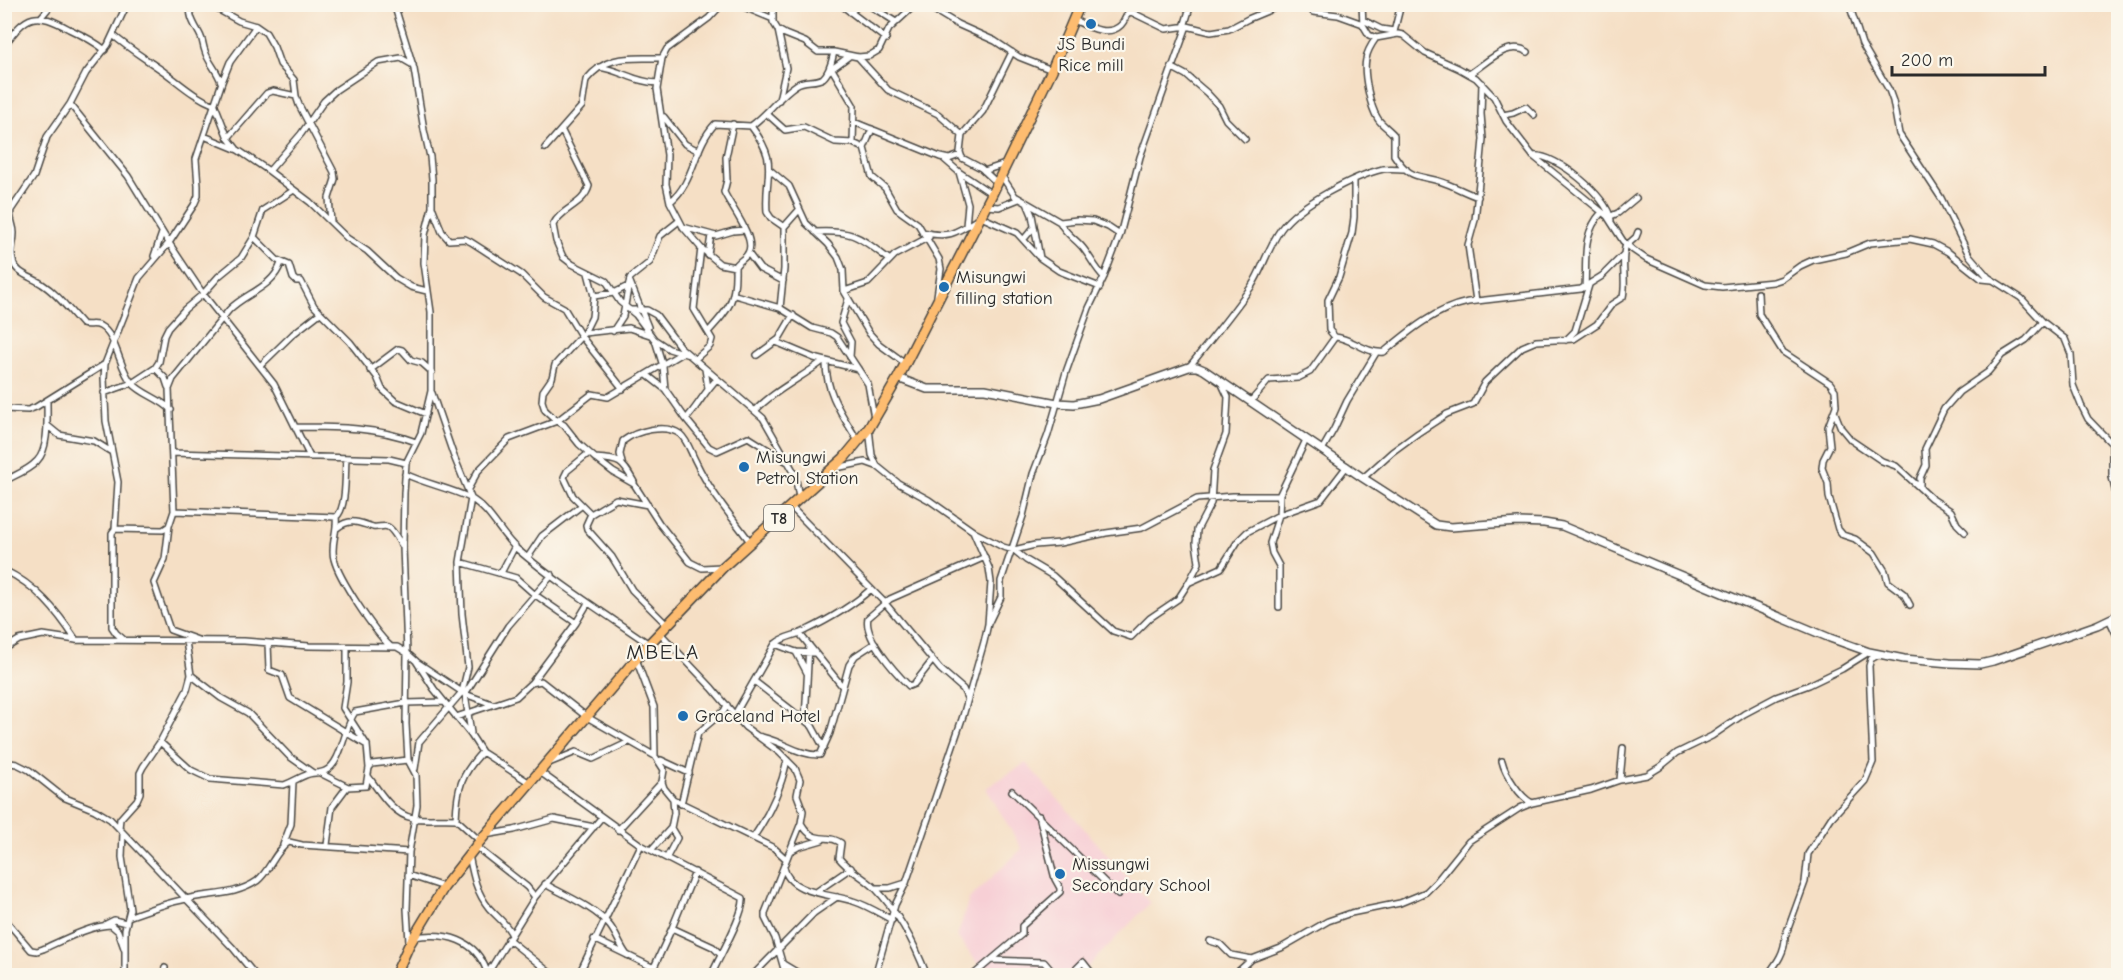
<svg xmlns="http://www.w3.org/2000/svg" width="2123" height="980" viewBox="0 0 2123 980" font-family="'Comic Neue',sans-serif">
  <rect width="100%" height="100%" fill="#fbf7ec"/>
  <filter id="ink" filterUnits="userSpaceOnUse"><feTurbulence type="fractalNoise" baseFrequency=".0167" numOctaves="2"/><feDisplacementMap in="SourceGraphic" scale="12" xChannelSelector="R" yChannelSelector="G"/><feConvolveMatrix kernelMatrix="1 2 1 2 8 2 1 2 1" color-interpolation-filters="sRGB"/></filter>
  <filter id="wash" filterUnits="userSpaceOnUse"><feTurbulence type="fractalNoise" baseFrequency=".008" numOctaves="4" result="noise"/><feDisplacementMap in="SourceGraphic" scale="24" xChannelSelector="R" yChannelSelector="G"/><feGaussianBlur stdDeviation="1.35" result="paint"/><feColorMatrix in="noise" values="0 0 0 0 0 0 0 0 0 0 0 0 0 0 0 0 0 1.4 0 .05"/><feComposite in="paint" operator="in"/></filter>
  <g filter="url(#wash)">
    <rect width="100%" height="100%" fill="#f5dfc5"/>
    <path fill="#f7cfd5" d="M1026,763l124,140 -70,72h-93l-30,-38 12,-38 53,-50 -36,-61z"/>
  </g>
  <g filter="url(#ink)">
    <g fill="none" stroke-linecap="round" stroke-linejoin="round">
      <g stroke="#494642" stroke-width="8">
        <path id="minor" d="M127,4l-19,41 -22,28 -16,31 -23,33 -13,39 -23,34c-2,9 3,15 3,23 0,10 -4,18 -1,28 3,13 19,16 29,23 16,10 27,26 40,40 5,2 13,-1 18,2 17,9 19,43 32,57 11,12 28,15 39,27
          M191,4c-3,14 5,22 10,33 2,4 2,9 4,14 3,11 12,19 16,31
          M208,4l31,17 17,5 10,7 8,14 6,17 14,16 2,16 3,9 35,67 1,7 -6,19 2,24
          M394,4l20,65 10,61 6,27 2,22v28l-7,28 -1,28 7,49v79l-10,42 -15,30 -2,30 -1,54 4,106 -1,71 2,36 8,15 1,30 -8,47 -2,57 2,33
          M722,4l-13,14 -42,31 -5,9 -5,31 10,66 -1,29 4,18 13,25 18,21 19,16 15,3
          M737,4l36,15
          M773,4v18l5,8 7,4 20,8 13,10h16l24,5 11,-1 10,-6 10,-21 27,-25
          M840,4l46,35
          M867,4l29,18
          M924,4l33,20 38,17 24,16 33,13
          M1307,4l6,8 25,3 25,9
          M1362,4l1,21 6,10 7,3 22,-4 5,1 22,18 33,15 18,10 18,19 12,24 27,35 74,60 16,25 10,9 13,9 59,26 17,2 51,-5 9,-3 18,-13 13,-6 33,-7 24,-10 40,-4 23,5 15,8 34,27 10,1
          M1849,4l13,40 27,46 4,11 6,33 42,64 28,57 19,22 33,21 22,24 22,17 6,15 2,31 8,20 7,14 24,25v33l6,25
          M850,12l11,-8
          M42,16l10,-12
          M1074,20c13,6 34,18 47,5 4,-4 5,-10 8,-14l37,18 21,-3 24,6 18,-3 19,-10 36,-15
          M1363,20l18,9 13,2
          M1184,27l7,-23
          M778,30l8,38 -7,32
          M1394,32l7,-28
          M113,35c16,14 33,24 50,36 18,13 31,26 52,34l13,33 8,10
          M1376,38c-5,7 -9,13 -10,21 -3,14 4,48 12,60 4,6 11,10 16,16v20c17,26 24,19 48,27 12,4 24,11 36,15
          M4,46c23,-33 32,-35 65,-17 13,6 25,12 36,21
          M858,57l30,33 50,24 24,21
          M599,67c21,3 38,16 59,16
          M1171,67l15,8 21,18 12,13 7,14 19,19
          M832,69l22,37 -1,37
          M829,71l19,-14
          M1469,74c17,-10 38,-35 59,-22
          M70,104l58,72 41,67 34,51 71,90 36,73
          M766,113l19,17 19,-3 31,15 18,1 11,5
          M1503,115l10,-2 13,-6 8,8
          M664,117l21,27 14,7
          M854,122l86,35 9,2 11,-4
          M751,126c29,38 13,46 16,86l4,6 13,9
          M872,129l-8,19 8,29 13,11 12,21 21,15 21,35 2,10 -4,27
          M562,131l27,55c-5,19 -28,22 -36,39l3,16 7,16 9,7 34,17 14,21 16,13 18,24 15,10 20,6
          M204,136l34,14 31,21 41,31 37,36 20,13 29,27 15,9 16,4
          M228,138l39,-45 6,-2 23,5
          M545,148l37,-42 4,-26c22,-27 45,-21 76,-22
          M1533,156c23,-3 75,41 78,64
          M944,159l15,13 33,22
          M770,170l19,16 17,37 22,21 10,13 5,13 1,21 25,42 10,11 26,19
          M269,171l32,-37 23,-33 12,-11 42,-28 23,-4 12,7
          M984,171l21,-7
          M959,172l9,32 -2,22
          M1001,175l14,21 45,26 17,-2 16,1 15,6 12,8
          M997,183l-16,-15 -19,-10 -2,-6 2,-17 21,-24 29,-59
          M670,202c25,-20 23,-55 45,-78l36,2c17,-12 28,-30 45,-41 8,-6 19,-2 27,-7 7,-6 9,-18 11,-26
          M1027,203l5,12 8,43 19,13 41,16
          M986,206l13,1 20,-8
          M433,209l9,23 7,8 16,-1 6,3 50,32 23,23 20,11 17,28 42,53
          M1611,216l7,-3 18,-15
          M1060,222c5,12 15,16 23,26 8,10 12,20 21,29
          M683,227l33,9 17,-5 12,-1
          M815,232c40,-2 44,5 75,28
          M922,232c29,7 35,0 59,-15l36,16 21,23
          M254,237l23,23 12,5 4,13 3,3h5l13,25 36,36 27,35 5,12 13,12 31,13
          M1024,239l10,-12
          M1627,245l9,-8 2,-5
          M4,252l7,-8
          M748,253l12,16 23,12
          M708,255l3,-20
          M154,256l8,-23
          M588,273l6,23 -2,21 -8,16 -29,32 -3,13 -9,13 -1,10 3,9 12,11 35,-27 16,3 74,-44
          M630,282l18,45
          M1585,287c2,-29 -4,-52 17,-75
          M844,291l24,-8 27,-28 34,-18
          M1758,293l1,21 24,38 47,31 5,7 1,16 -8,21 2,19 -7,14 -1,8 6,15 1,14 9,32 5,6 12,4 19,14 11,18 3,11 16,12 6,11
          M735,295l45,13 32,20 19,5 6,4 31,47 6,34
          M594,296l20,-3 14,-7
          M848,299l-7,24 10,19 -1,15
          M1476,301l-8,-56 7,-25 4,-38 4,-43 -2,-25 1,-31
          M780,308l4,-39v-42l15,-17
          M631,310h16l9,5 24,32 83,71 32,56 4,24
          M613,331l10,-15 7,-38 20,-16 10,-26 19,-15
          M708,332c22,-24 28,-31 27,-65 3,-6 10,-8 13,-14 9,-14 -18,-47 -24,-61l3,-12 -1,-23 7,-33
          M584,333l45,-5 21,7
          M1335,337l-6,-7 -1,-30 11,-23 13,-44 2,-16v-37
          M655,340l8,26 2,23 21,30 23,28 8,4 31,-14 38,24
          M1566,340l9,-9 14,-46
          M776,342l38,16 44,11
          M757,355l22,-16 14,-24
          M695,359l15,-13 2,-7 -18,-30 7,-61
          M826,361c-1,31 17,55 32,80
          M261,365l32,-31 27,-21
          M1189,367c21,-26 43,-53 62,-80 12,-18 17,-40 30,-58 17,-24 73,-53 102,-60 7,-1 15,0 23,0
          M155,368l10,10 3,9
          M705,369l3,19
          M370,370l28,-21 4,1 9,10 11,3 10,9
          M647,375l18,14
          M104,393l28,-10 23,-15 4,-6 5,-26 4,-8 17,-19 18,-15 16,-18 22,-18 13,-21 9,-27 31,-20
          M1251,401l18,-21 29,-2 12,-6 25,-35c17,1 31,17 49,15 25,-21 51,-43 84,-50l113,-13 21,-13 21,-21
          M4,409l24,1 8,-3 69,-43
          M756,410c16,-18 47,-33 67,-49
          M1835,413l6,15 10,12 31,21 14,5 35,32 20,13 6,13 8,8
          M686,419c12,-13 19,-28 31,-40
          M48,426l11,9 35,6 16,10
          M296,427c42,0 81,0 120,15
          M869,428l3,27 5,11 21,17 31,17 44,31 16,37 2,14 -3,42 -4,18 -21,74 -57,167 -11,22 -20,71
          M1322,450l12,-21 13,-28 29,-48
          M172,453l217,6 17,4
          M589,453l-22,18 -3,6 9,19 18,18 -5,11 1,4 25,28 20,33 34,34
          M595,458c25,2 27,2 39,24
          M622,463l-2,-9 3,-13c13,-10 42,-18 57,-7 8,7 11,19 16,28 14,30 36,55 55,81
          M836,468l29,-6 11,4
          M405,474c21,10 45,14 65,24 21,12 30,36 47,51 41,35 87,64 132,95
          M1363,478l29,-26 26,-19 29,-19 26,-10 12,-22 37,-35 14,-6 38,-2 23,-15 15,-20 11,-7c4,-18 -3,-35 3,-53
          M4,481c11,-6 24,-10 33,-20 12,-12 10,-43 10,-59
          M1920,488v-10l6,-13 -1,-16 19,-40 15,-17 29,-20 14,-17 24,-15 17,-18
          M468,489l10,-18 31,-32 48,-18 7,4 15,19 16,14 18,14 21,12 25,39 31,39 12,6 19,-1
          M791,507l94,96 55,66 23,20 4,9
          M174,511l162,6c11,-8 9,-45 10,-59
          M591,514l25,-15 32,6
          M336,517c2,14 -6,28 -2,42 5,20 40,72 56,87
          M169,526l-4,33 -11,24 16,47 28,10
          M337,528c14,-11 22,-5 36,-1 5,1 11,-2 15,0 6,3 11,15 15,20
          M115,529l3,-47 -12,-61 -2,-43 1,-14 34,-86 30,-35 25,-38 4,-9v-10l-2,-27 26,-77 8,-20 26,-36
          M974,532l29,15 11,3 21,-5 25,-2 46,-10 36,-5 55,-29 36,-3h46l27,-56
          M1014,550l12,10 27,16 60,55 18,6 19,-19 28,-19 11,-17 10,-19 -3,-20 1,-13 14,-27 2,-33 13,-36 2,-37 -7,-15
          M528,557l14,-21 39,-30
          M460,562l56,16 18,16 42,29
          M4,570c32,15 53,41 72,70
          M501,573l14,-27
          M1190,582l31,-14 17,-27 9,-9 32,-17 42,-15 26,-34
          M1279,607v-41l-7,-13 -2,-10 9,-28 1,-20
          M2109,619l9,19
          M988,624l13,-27v-16l22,-65 10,-42 15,-39 18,-63 23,-64 15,-31 16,-42 20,-78 47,-131
          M659,632l53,56 33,39 34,25 16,16 5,12 -3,15 6,16 -2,12 -36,90v5l10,20 11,38
          M800,634l42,52
          M123,639l-7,-6 -4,-6v-94l3,-4 48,1 6,-4 5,-15 -5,-122 4,-10 56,-69c16,-17 44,-22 52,-47
          M268,643l1,27 13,5 8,23 77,47
          M775,644l21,8 17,1
          M347,647v35l-4,26 24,37 2,23
          M4,649l15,-9 24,-5 33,5 168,1 65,5 88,1 10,6 9,8 18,28 37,46 11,17 48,31
          M796,652l11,21
          M636,659l18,48 1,49
          M932,661l-18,23 -5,2c-13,-13 -46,-49 -41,-68l22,-19 95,-42
          M417,662l48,32 27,10
          M191,675l30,23 27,15 41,43 24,17
          M754,681l58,45 12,22
          M532,682l44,-59 12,-20
          M735,714l40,-70c9,-8 20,-8 30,-13 25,-12 46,-24 66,-42
          M456,717l60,-20 15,-14 10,-2 46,36 68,39 9,14 -2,12 2,6 9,11 101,49 11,10
          M805,720l4,-75
          M471,733l-6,-39 43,-68 44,-51
          M757,736c22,3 42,20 63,19l10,-22 19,-68 6,-9 20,-13
          M160,742l31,28 19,9 74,6c9,-3 14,-7 22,-10 6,-3 13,-1 19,-4 17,-7 19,-44 30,-59l51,-9 38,-1
          M661,760l28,13
          M1502,761c3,13 18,36 30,42
          M4,762l13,2 12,6 34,27 32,13 15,9 123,129 23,28
          M549,763l27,-11 17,7 36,-17
          M415,769l4,-27 43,-50 6,-25 -6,-53 -2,-52 11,-64 -18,-44 -21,-61
          M540,772l101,73 102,53c2,15 -25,61 -32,78
          M320,773l28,14
          M368,776c11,15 25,39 45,42 13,2 29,0 43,1l24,22
          M1620,780l3,-32
          M1012,791l106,104
          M681,804l17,-71 26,-22 3,-6
          M456,819c1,-31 5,-44 26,-67
          M801,823c14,24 25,9 40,20l-2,15c9,12 25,19 36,30 24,25 40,56 52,88
          M119,828l1,-9 17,-19 3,-7v-20l3,-6 17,-25 27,-52 4,-15 -5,-34
          M618,830l44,-48
          M123,833l-1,24 8,52 -5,20v47
          M485,835l29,-5 40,-11 40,8
          M753,838c17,-25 28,-49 34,-78
          M283,845l8,-21 2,-42
          M327,845l5,-38 15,-20 19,-1 3,-18 3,-4 36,-4
          M475,846l52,41 8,10
          M651,850l20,-22
          M789,852l9,-5 24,-7
          M469,855c4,20 7,37 20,53 8,9 16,14 22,25
          M667,857l10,-19 -6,-10 3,-15 -1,-14
          M784,867c4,27 48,27 69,34 13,4 26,12 39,19
          M408,875l36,12
          M545,884c20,11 51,24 65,42 7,9 10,20 17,29
          M875,888h15l16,-5
          M816,892l35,-24
          M128,917c19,-7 38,-14 58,-18 24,-6 49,-3 71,-18 13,-10 17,-29 32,-39l13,3 107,7
          M4,918l27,32 6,1 6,-2c18,-8 48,-24 68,-24l7,6 7,20
          M106,924l8,-4 12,3
          M672,928l41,19 7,7
          M414,937c32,-5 62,2 73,35
          M508,939l46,37
          M594,939l60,29
          M1210,941l10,3 11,11 21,4 29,-11 47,-27 23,-8 49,-10 17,-7 9,-4 10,-10 33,-41 51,-33 12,-5 59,-13 29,-10 27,-5 13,-8 17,-14 35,-17 32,-22 32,-17 33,-12 33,-16 27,-17
          M991,960l31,-26v-8l38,-34v-4l-5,-9 -16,-63
          M783,964l20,12
          M162,976l3,-8
          M486,976l49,-79 66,-79
          M578,976l63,-131
          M650,976l22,-48 23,-56
          M752,976l62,-63 23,-16
          M972,976l19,-16 53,2 12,14
          M1069,976l14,-14 11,14
          M1233,976l19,-17
          M1767,976c9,-12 18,-23 18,-39l20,-55 3,-28 23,-36 34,-37 8,-19 -4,-96 2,-7 9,-5"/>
      </g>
      <g stroke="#494642" stroke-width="10">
        <path id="tertiary" d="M898,378l29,11h58l72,14 17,1 25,-5 90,-32h8l7,3 159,108 73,47 15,2 67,-5 26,1 18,3 268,112 39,14 35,7 46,4 30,1 13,-3 104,-36 21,-10"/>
      </g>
      <g stroke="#494642" stroke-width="12">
        <path id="trunk" d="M395,976l14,-31 35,-58 36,-46 169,-197 74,-77 121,-109 25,-30 29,-50 94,-184 60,-124 28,-66"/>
      </g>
      <use href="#minor" stroke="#fff" stroke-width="5"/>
      <use href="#tertiary" stroke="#fff" stroke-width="7"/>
      <use href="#trunk" stroke="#fdbc6f" stroke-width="9"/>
    </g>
  </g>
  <g fill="#1f6fb2" stroke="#fbf7ec" stroke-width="2">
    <circle cx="1091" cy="24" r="6"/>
    <circle cx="944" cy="287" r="6"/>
    <circle cx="744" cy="467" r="6"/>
    <circle cx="683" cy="716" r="6"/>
    <circle cx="1060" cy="874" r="6"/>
  </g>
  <g text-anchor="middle" stroke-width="4.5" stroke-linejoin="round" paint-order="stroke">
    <rect fill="#fbf7ec" stroke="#696865" stroke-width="1.5" x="764" y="505" width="30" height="26" rx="4.5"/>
    <g font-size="16" font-weight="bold" fill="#2b2b2b">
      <text x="779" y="524">T8</text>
    </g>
    <g font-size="18" fill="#2b2b2b" stroke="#fbf7ec" text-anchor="start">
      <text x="1091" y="50" text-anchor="middle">JS Bundi<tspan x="1091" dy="21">Rice mill</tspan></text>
      <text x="956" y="283">Misungwi<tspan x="956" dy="21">filling station</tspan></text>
      <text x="756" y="463">Misungwi<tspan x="756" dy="21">Petrol Station</tspan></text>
      <text x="695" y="722">Graceland Hotel</text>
      <text x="1072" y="870">Missungwi<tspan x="1072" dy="21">Secondary School</tspan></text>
    </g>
    <g font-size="21" letter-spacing="1.5" fill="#2b2b2b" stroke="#fbf7ec">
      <text x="663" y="659">MBELA</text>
    </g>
  </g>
  <rect width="2123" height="980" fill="none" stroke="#fbf7ec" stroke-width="24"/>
  <path d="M1892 66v9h153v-9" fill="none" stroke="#2b2b2b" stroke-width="3"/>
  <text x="1901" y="66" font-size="18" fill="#2b2b2b" stroke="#fbf7ec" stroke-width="4.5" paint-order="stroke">200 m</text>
</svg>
